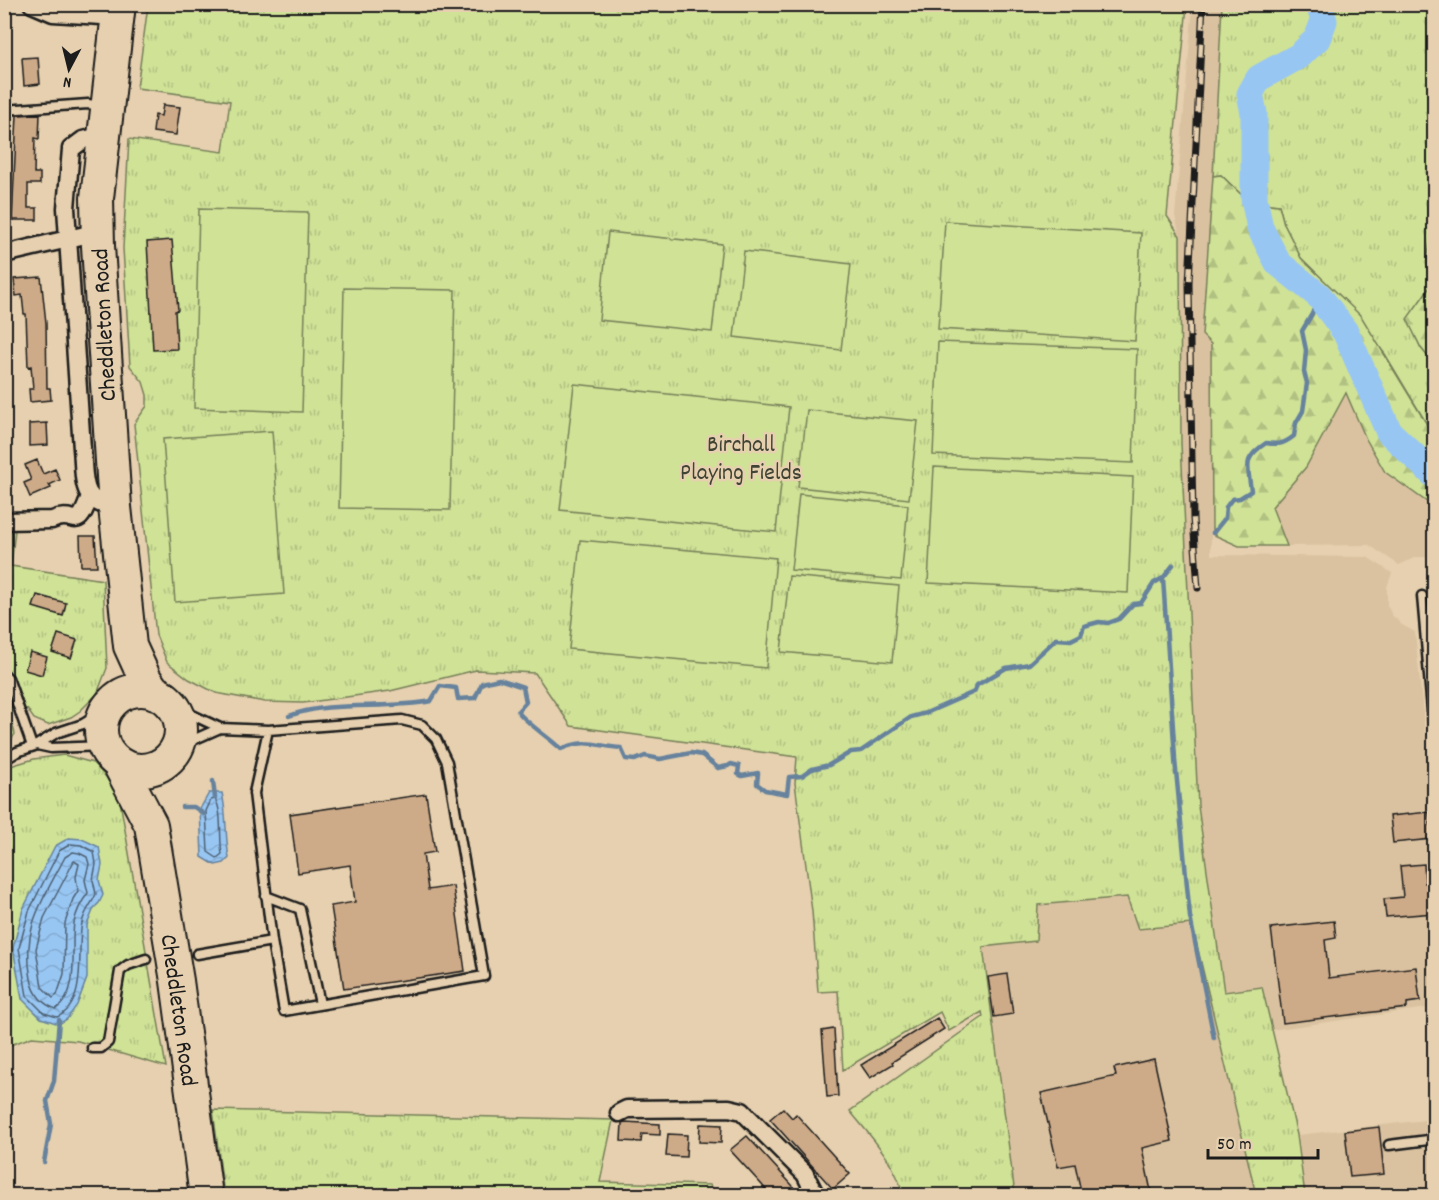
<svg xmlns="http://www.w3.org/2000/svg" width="1439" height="1200" viewBox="0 0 1439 1200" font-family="Dekko,sans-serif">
  <defs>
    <pattern id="grass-tufts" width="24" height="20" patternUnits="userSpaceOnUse" patternTransform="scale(1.5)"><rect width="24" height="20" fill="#cfe296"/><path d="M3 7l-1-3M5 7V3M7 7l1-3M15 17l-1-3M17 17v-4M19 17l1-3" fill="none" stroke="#b1c181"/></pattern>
    <pattern id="forest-firs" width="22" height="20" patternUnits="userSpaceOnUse" patternTransform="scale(1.5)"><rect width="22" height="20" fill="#cfe296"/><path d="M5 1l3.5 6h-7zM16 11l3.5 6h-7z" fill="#b1c181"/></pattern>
    <pattern id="water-waves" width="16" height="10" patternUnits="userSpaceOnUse" patternTransform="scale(1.5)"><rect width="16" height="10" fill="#98c6f3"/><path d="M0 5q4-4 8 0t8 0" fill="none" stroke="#82aad0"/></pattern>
  </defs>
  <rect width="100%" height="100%" fill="#e6d0af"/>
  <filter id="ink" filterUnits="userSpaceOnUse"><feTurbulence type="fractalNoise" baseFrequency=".0167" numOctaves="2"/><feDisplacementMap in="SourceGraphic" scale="12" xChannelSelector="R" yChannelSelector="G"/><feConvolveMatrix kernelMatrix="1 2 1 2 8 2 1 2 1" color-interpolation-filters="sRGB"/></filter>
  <g filter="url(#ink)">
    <path fill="#dac2a0" d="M1193,5h29l-9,171 -11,159 9,9v211l156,2 25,16 -5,14v18l5,10 10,10 13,7 19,192v183l-163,23 -9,-43 -38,5 -26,-186 -17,-363 -1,-207 -5,-20z
      M1346,393l20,46 19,33 49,35v50h-18l-17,8 -30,-20 -82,1 -15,-39 34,-40z
      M1128,897l10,32 54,-6 64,272h-241l-32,-248 53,-6 2,-35z
      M1434,1119v76h-129l-7,-60z"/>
    <path fill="url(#grass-tufts)" stroke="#767f59" stroke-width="1.5" d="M148,5h1039l-20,211 13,20 1,207 17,363 26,186 38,-5 35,148 8,60h-49l-64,-271 -54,5 -11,-32 -89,8 -2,36 -53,6 32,248h-112c-7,-33 -32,-58 -53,-84l133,-94 -1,-5 -33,19 -9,-19 -97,58 -5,-79 -20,1 -6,-81 -17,-128 2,-26 -226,-31 -36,-53 -59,-3 -86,21 -87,12 -38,-1 -49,-9 -27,-14 -22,-17 -11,-27 -22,-211 13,-18v-11l-4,-13 -13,-16 -7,-118 6,-109 94,13 7,-51 -93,-13z
      M1222,5h212v210l-7,46 3,26 -22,32 13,29 13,16v72l-49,-82 -57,-69 -27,-27 -17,-34 -5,-19 -30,-3 -28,-27 -8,1z
      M5,526l10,4 -4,36 92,14 4,88 -10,26 -17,17 -9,6 -23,8 -14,-6 -7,-10 -18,3 6,22 -10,16z
      M64,755l29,8 13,14 14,24 46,266 -88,-26 -46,-4 -27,10v-277l2,-3 27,-8z
      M213,1110l400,10 -13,62 110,3 5,10h-491z"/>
    <path fill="url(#forest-firs)" stroke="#767f59" stroke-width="1.5" d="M1221,175l28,27 30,3 5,19 17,34 60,58 73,120v71l-49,-35 -19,-33 -20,-46 -40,74 -34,40 15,39h-48l-27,-12 -1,-190 -9,-9 11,-159z
      M1430,287l4,12v65l-13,-16 -14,-29z"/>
    <path fill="#cfe296" stroke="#767f59" stroke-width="1.5" d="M199,209l109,3 -6,200 -108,-4z
      M945,221l196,12 -6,108 -197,-12z
      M608,232l114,12 -10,88 -113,-12z
      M744,251l107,13 -10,86 -107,-13z
      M344,288l111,2 -5,220 -111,-2z
      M938,342l199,7 -4,114 -200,-8z
      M574,384l215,23 -13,125 -216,-22z
      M807,410l111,11 -9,78 -111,-12z
      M272,431l12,163 -109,8 -12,-163z
      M934,467l199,10 -5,116 -200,-10z
      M799,494l109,11 -7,75 -110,-10z
      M580,540l196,18 -10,110 -197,-19z
      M789,576l110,10 -7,76 -111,-10z"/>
    <path fill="url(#water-waves)" stroke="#66829d" stroke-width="1.5" d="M209,793h13c5,21 3,43 7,65l-5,5 -9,2 -13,-8 -2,-48z
      M69,838l13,1 17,8 3,18 -3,15 4,15 -4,8 -5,5 -7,17v53l-10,27 -10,14 -8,5 -18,-6 -19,-19 -9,-51 10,-39 32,-63z"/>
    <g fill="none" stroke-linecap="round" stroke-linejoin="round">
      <path stroke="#4e6072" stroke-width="1.5" d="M215,799c8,12 4,40 7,55l-5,4 -9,-6 -2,-41 5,-11z
        M71,844l10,1 13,7 2,12 -3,16 3,14c-4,10 -11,16 -14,29 -6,24 7,81 -25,94l-13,-4 -17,-17 -8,-48 10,-37 30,-60z
        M73,852l6,1 8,4 2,7 -4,16 3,13c-6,8 -12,19 -14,30 -4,26 7,69 -18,86 -15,-5 -22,-16 -25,-30 -10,-51 12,-79 34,-122z
        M74,861l5,3 -3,13 2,14 -5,8 -8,24 -1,51 -7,21 -4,3 -11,-11 -6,-38 8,-31z"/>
      <path stroke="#66829d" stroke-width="4.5" d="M1213,533l12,-15 1,-11 6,-8 8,-1 11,-7c-3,-26 -9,-32 15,-48 12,2 18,1 28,-7l2,-13 7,-12 4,-28 -3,-11 2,-22 -4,-19 10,-17 7,-18
        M1163,578l12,180
        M289,716c42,-16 97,-6 142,-15l9,-15 16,2 2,11 17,-1 7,-15 17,-4 24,8 3,15 -8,9c2,7 35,30 43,38 26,-11 35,-3 60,-1l5,11 9,1 10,-4 15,3 31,-6 11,2 16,13 10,-2 3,-2 8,2 -1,8 4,2 16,-3 -1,11 8,6 22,4 2,-17 13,-1 10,-7 17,-4 22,-13 10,-1 50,-34 15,-4 48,-21 3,-7 29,-17 23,-4 27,-25 15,1 10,-5 3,-9 15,-4 9,1 11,-4 14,-15 8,-1 13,-20 9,-5 10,-13
        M1175,760l15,157 24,121
        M213,781l2,17
        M182,807h12l10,7
        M44,1162l7,-38 -4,-23 7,-20 5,-61"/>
      <path stroke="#98c6f3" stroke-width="27" d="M1319,4l5,17 -7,18 -18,17 -40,22 -9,16 4,19v85l6,30 18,35 41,33 27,37 43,99 45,43"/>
    </g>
    <path fill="#cdaa88" stroke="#1c1c1c" stroke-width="1.5" d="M38,57l2,27 -16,2 -2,-28z
      M163,105l17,2 -4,28 -23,-3 2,-17 6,1z
      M40,114l-1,25 -4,-1 -1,35h6v11h-12v24h9v12h-25l5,-105z
      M172,240l6,70 -3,1 2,38 -24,1 -6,-108z
      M41,277l5,46 1,65h3l1,12 -21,2 -1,-13h4l-2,-23 -3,1 -2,-53h-2l-2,-19 -6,1 -2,-17z
      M47,423l1,22 -19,1v-22z
      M37,460l6,14 12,-5 5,11 -11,5 2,3 -21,9 -6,-14 7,-3 -6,-15z
      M80,536h15l2,30h-16z
      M37,595l29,8 -3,13 -30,-9z
      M58,634l19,6 -6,18 -19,-6z
      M30,652l17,5 -5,18 -17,-5z
      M426,794l9,58 -12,2 5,36 25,-4 12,85 -121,18 -13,-83 24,-4 -5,-37 -52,8 -8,-59z
      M1429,812l3,27 -39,4 -3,-27z
      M1424,864l1,19h7l2,30 -48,4 -2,-18 19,-2 -3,-31z
      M1334,921l2,17 -11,2 4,38 87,-11 4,34 -13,2v5l-124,15 -12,-95z
      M1007,974l6,40 -19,3 -6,-40z
      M937,1018l7,11 -52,33 1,2 -23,14 -9,-13z
      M834,1029l4,67 -11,1 -5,-66z
      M1154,1059l18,82 -30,7 10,48h-70l-7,-32 -17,3 -17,-74 75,-17 -2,-8z
      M783,1108l9,10 4,-4 54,60 -17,15 -63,-70z
      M625,1122l35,2v11l-18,-1 -1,8 -20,-1 1,-18z
      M700,1124l22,1 -1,18 -22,-1z
      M1379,1127l5,47 -34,3 -5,-46z
      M668,1134l19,1 -1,22 -20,-1z
      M747,1136l45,49 9,11h-30l-9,-11 -32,-35z"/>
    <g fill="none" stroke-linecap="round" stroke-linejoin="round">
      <g stroke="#1c1c1c" stroke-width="13">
        <path id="lane" d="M4,110l84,-6 13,2
          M1422,596l12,137
          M4,674l4,4 24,68
          M171,705l49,23 48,2 -14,63 18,148 12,70 200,-35 -37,-214 -11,-23 -14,-14 -20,-5 -134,10
          M37,745l14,3 53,-2
          M177,747l43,-19
          M4,760l13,-8 20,-7 19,-12 27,-9 23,-14
          M266,896l34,13 20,95
          M197,954l75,-13
          M92,1048h9l7,-6 12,-71 8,-6 18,-6
          M1389,1145l39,-5 6,-7"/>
      </g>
      <g stroke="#1c1c1c" stroke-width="21">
        <path id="street" d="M32,4l21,9 65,4
          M104,135l-21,5 -12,9 -5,59 16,241c3,28 -3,55 33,58
          M4,254l94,-22
          M4,521l48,-1c25,-11 24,16 38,-24
          M619,1113l8,-4 102,-1 13,3 63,63 11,22"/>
      </g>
      <g stroke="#1c1c1c" stroke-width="36">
        <path id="highway" d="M119,4l-22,194 1,48 17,261 15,139 15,33 10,14
          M101 730a40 40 0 1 1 80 0a40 40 0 1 1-80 0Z
          M119,764l32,61 26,156 29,215"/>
      </g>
      <use href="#lane" stroke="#e6d0af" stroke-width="8"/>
      <use href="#street" stroke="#e6d0af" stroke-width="16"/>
      <use href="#highway" stroke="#e6d0af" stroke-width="32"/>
      <g stroke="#1c1c1c" stroke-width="7">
        <path id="rail" d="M1198,588l-5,-69 -4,-236 14,-279"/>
      </g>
      <use href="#rail" stroke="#e6d0af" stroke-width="4.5" stroke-dasharray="14" stroke-linecap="butt"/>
    </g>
  </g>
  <g text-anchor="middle" stroke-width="5" stroke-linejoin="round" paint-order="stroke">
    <g font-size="24" fill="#1c1c1c" stroke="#e6d0af">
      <text transform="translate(103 325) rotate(-93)" y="8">Cheddleton Road</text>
      <text transform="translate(180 1010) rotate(82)" y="8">Cheddleton Road</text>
    </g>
    <g font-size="24" fill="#404434" stroke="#e6d0af">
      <text x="741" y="451">Birchall<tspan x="741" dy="28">Playing Fields</tspan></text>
    </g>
  </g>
  <rect width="1439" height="1200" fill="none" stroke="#e6d0af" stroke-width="24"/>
  <rect x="12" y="12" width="1415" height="1176" fill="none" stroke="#1c1c1c" stroke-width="2" filter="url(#ink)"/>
  <g transform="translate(69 69) rotate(187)" stroke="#e6d0af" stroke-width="4.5" paint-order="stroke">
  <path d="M0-4.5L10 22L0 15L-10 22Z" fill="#1c1c1c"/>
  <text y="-9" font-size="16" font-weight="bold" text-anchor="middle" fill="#1c1c1c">N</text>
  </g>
  <path d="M1208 1149v9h110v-9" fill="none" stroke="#1c1c1c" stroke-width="3"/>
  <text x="1217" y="1149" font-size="18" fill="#1c1c1c" stroke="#e6d0af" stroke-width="4.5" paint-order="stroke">50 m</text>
</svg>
